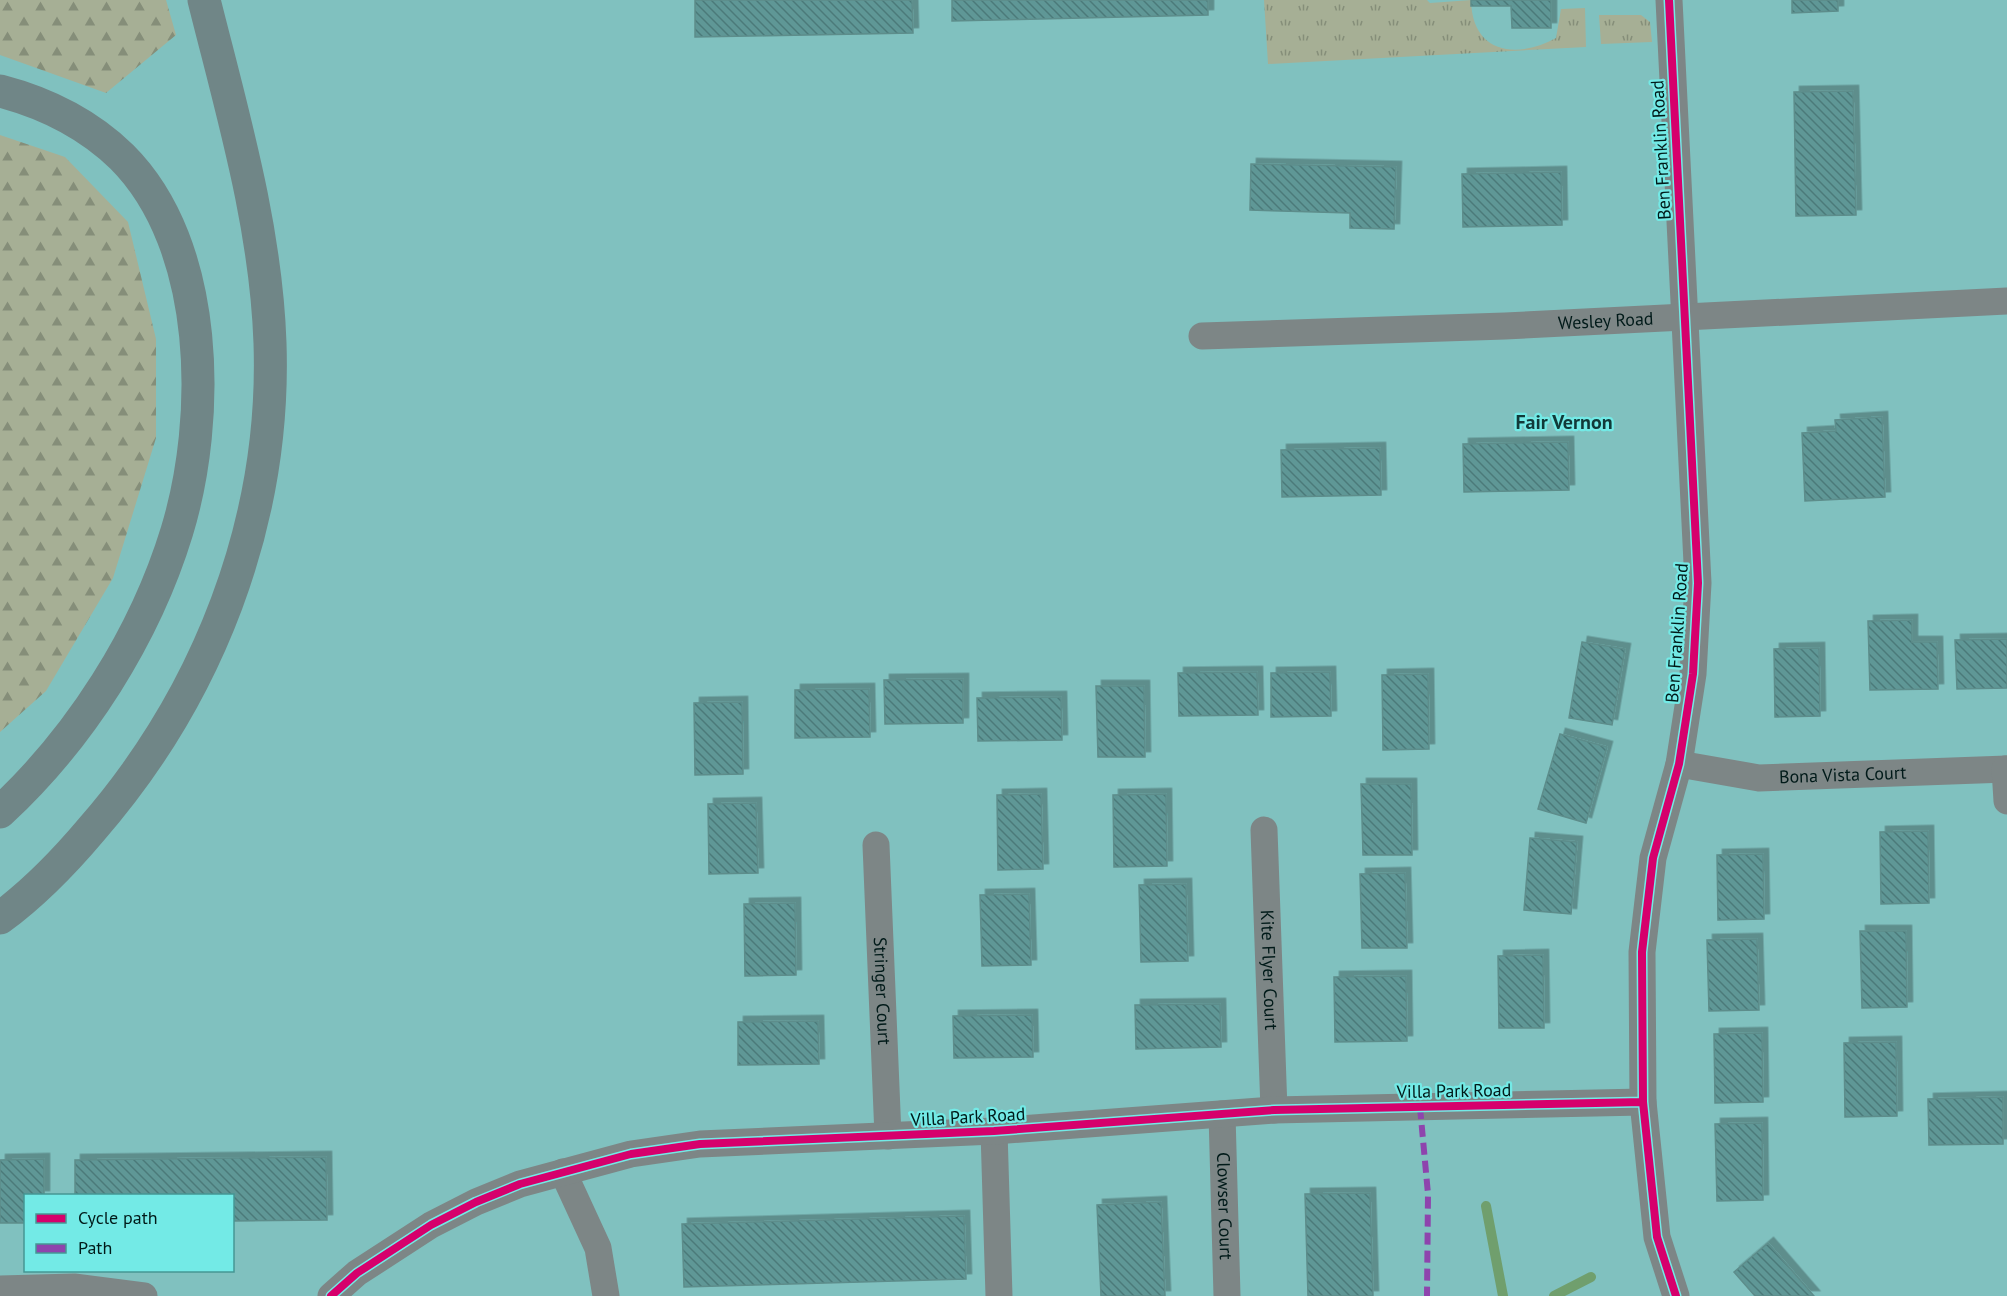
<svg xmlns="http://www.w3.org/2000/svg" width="2007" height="1296" viewBox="0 0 2007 1296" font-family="'PT Sans',sans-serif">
  <defs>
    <pattern id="grass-tufts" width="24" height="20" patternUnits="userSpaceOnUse" patternTransform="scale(1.5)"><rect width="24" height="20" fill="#a6af95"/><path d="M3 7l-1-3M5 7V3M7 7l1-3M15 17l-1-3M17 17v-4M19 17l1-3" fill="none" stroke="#858e79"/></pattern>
    <pattern id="forest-firs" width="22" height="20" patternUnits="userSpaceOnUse" patternTransform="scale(1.5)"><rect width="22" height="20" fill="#a6af95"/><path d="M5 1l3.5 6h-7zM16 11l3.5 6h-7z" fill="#858e79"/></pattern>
    <pattern id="building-back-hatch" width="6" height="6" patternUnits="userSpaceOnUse" patternTransform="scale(1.5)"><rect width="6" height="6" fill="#5f9796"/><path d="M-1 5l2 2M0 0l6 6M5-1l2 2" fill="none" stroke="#4c7a7a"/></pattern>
    <filter id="shadow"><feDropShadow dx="5.5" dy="-5.5" stdDeviation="0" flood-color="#0004"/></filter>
  </defs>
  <rect width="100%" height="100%" fill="#80c1bf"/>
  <path fill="url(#grass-tufts)" d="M1264,0h163l3,3 41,-3c1,53 45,60 85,38l5,-29 24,-1 1,39 -318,17z
    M1599,15h42l9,7 2,20 -51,2z"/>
  <path fill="url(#forest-firs)" d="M0,0h166l10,35 -70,58 -106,-38z
    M0,135l65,22 63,65 28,117v99l-43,140 -67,113 -46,41z"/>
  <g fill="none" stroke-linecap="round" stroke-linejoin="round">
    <path stroke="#709f6d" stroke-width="10" d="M1486,1206l17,90
      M1554,1296l37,-19"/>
  </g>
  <path fill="url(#building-back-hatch)" stroke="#5d8d8b" stroke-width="1.5" filter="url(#shadow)" d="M695,0h217l1,33 -218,4z
    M952,0h256v15l-256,6z
    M1471,0h80v28h-39l-1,-22h-40z
    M1792,0h46v11l-46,2z
    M1853,91l3,124 -60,1 -2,-124z
    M1251,164l145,3 -2,62 -44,-1v-15l-100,-3z
    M1561,172l1,53 -99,2 -1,-53z
    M1882,417l3,80 -80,4 -3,-68 34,-2 -1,-11z
    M1568,442l1,48 -105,2 -1,-48z
    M1380,448l1,47 -99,2 -1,-47z
    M1912,620v22h25l1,47 -68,1 -2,-69z
    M2007,639v49l-50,1 -2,-49z
    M1582,642l43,7 -13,76 -43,-7z
    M1819,648l1,68 -45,1 -1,-68z
    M1257,672l1,43 -79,1 -1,-43z
    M1330,672l1,44 -60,1v-44z
    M1428,674l1,75 -46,1 -1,-75z
    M963,679v44l-78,1 -1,-44z
    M1096,686h48l1,71h-47z
    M869,689l1,48 -75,1v-48z
    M1061,697l1,43 -84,1 -1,-43z
    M742,702l1,72 -48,1 -1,-72z
    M1560,734l47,13 -21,76 -48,-14z
    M1361,784h50l1,71h-49z
    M1041,794l2,75 -45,1 -1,-75z
    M1166,794l1,72 -53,1 -1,-72z
    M756,803l2,70 -49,1 -1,-70z
    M1928,831l1,72 -48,1 -1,-72z
    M1530,838l47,4 -6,72 -47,-4z
    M1763,854l1,65 -46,1 -1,-65z
    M1405,873l2,75h-45l-2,-74z
    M1186,884l2,77 -47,1 -2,-77z
    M1029,894l2,71 -49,1 -2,-71z
    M795,903l1,72 -51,1 -1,-72z
    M1860,931h46l1,76 -45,1z
    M1757,939l2,71 -50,1 -2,-71z
    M1543,955l1,73h-45l-1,-72z
    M1406,976l1,65 -72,1 -1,-65z
    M1220,1004l1,43 -85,2 -1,-44z
    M1032,1015l1,42 -79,1 -1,-42z
    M818,1021l1,43 -81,1v-43z
    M1762,1033l1,69 -48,1 -1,-69z
    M1896,1042l1,74 -52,1 -1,-74z
    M2003,1097v47l-74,1 -1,-46z
    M1762,1123l1,77 -46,1 -2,-77z
    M326,1157l1,63 -95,1v-25h-157v-36z
    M44,1159v37h-18v27h-26v-63z
    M1370,1193l3,103h-65l-3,-102z
    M1161,1202l4,94h-64l-4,-91z
    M964,1216l2,63 -282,8 -2,-63z
    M1768,1243l46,53h-59l-21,-24z"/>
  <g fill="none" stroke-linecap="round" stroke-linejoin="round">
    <g stroke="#7d8686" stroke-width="27">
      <path d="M1669,0l29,583 -5,91 -14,90 -26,94 -11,94 1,150 14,135 19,59"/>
      <path id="s1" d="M1202,336l303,-10 502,-25"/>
      <path id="s2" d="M1679,764l80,14 248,-9"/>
      <path d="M2005,769l2,32"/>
      <path id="s3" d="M1264,830l10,280"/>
      <path id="s4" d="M876,845l12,291"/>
      <path id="s5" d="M1222,1114l5,182"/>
      <path d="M994,1131l5,165"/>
      <path d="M563,1172l35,76 8,48"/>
      <path d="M0,1289l74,-2 70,9"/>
      <path d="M331,1296l26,-23 74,-48 45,-23 44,-18 111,-30 69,-10 294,-13 280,-21 369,-8"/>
    </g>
    <path stroke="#708687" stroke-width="33" d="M0,91c46,12 87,32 122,66 89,89 89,262 55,374 -32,105 -97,207 -177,281
      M0,918c34,-25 64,-56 91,-88 117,-134 185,-308 179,-487 -4,-117 -38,-231 -66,-343"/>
    <path stroke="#8e44ad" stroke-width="6" stroke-dasharray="12 6" stroke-linecap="butt" d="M1420,1107l8,87 -1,102"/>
    <g stroke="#73eae6" stroke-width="11">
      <path id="cycleway" d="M1669,0l29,583 -5,91 -14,90 -26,94 -11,94 1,150 14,135 19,59
        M331,1296l26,-23 74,-48 45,-23 44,-18 111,-30 69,-10 294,-13 280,-21 369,-8"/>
    </g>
    <use href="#cycleway" stroke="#d6006c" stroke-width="8"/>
  </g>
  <g text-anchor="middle" stroke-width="4.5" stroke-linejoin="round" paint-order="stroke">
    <g font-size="18" fill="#011a19" stroke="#73eae6">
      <text transform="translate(1661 150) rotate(-93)" y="6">Ben Franklin Road</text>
      <text dy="6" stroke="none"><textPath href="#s1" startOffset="404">Wesley Road</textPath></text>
      <text transform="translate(1677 633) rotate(-86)" y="6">Ben Franklin Road</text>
      <text dy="6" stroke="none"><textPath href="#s2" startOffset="165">Bona Vista Court</textPath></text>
      <text dy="6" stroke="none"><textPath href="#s3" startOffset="140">Kite Flyer Court</textPath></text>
      <text dy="6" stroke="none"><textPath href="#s4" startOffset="146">Stringer Court</textPath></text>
      <text transform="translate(1454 1091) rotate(-1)" y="6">Villa Park Road</text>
      <text transform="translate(968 1117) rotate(-3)" y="6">Villa Park Road</text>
      <text dy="6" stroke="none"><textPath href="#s5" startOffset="92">Clowser Court</textPath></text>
    </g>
    <g font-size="20" font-weight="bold" fill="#123938" stroke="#73eae6">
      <text x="1564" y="429">Fair Vernon</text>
    </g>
  </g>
  <rect x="24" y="1194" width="210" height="78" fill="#73eae6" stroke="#459794" stroke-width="1.5"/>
  <rect x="36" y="1214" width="30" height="9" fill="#d6006c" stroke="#459794" stroke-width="1.5"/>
  <text x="78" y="1224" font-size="18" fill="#011a19">Cycle path</text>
  <rect x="36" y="1244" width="30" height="9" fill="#8e44ad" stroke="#459794" stroke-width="1.5"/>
  <text x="78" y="1254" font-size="18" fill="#011a19">Path</text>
</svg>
